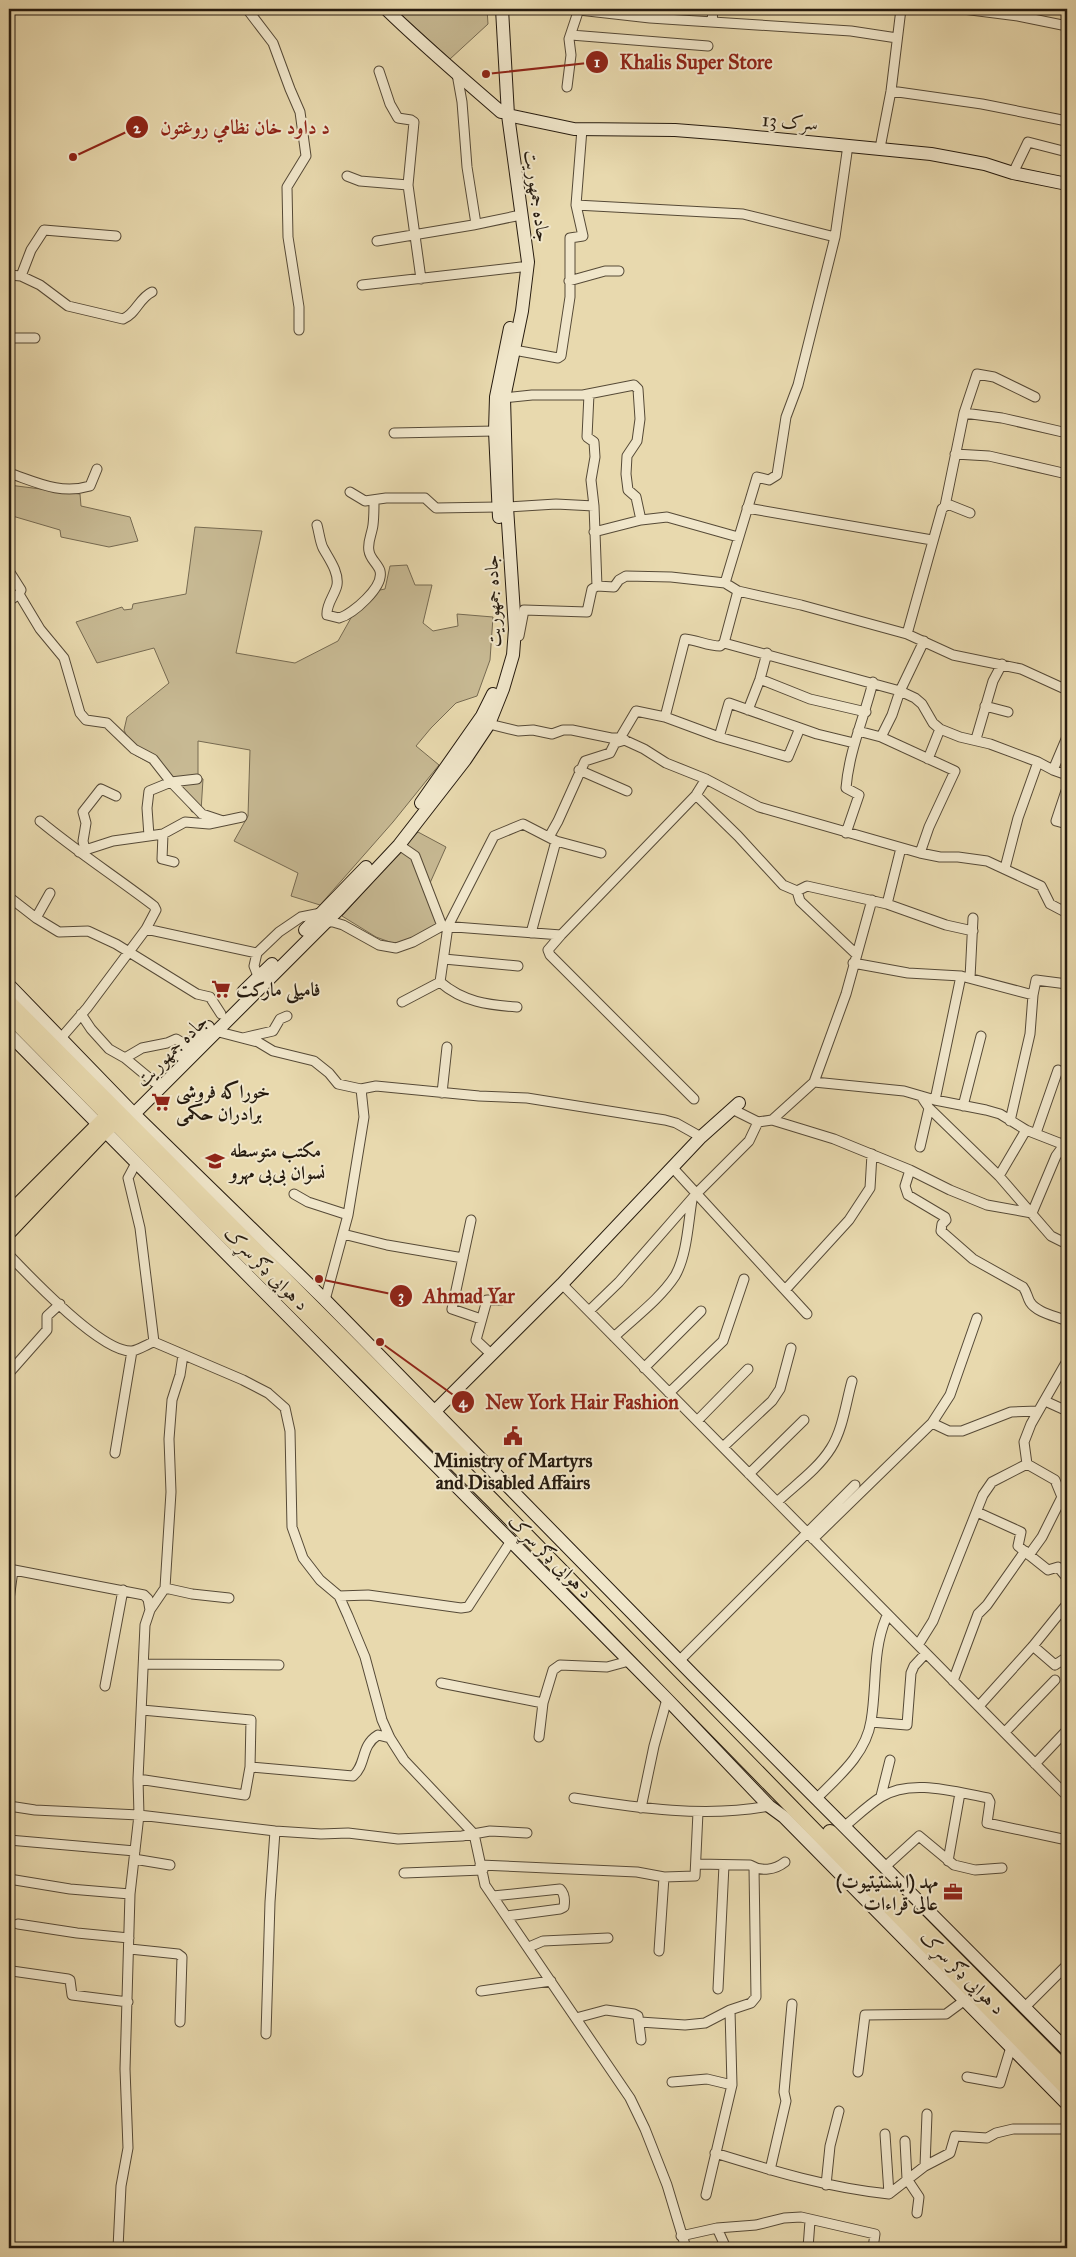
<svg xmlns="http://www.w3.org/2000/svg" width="1076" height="2257" viewBox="0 0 1076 2257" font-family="'IM FELL Great Primer',Amiri,serif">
  <rect width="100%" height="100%" fill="#e8d9ae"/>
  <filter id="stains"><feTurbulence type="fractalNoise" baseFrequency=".004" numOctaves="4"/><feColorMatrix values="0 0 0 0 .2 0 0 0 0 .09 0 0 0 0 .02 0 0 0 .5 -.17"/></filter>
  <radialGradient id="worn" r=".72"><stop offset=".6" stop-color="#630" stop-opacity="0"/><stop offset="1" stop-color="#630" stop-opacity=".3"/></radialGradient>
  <path fill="#c7b993" stroke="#766a51" d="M395,9h92l1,15 -38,35z
    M9,485l71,9 1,12 49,11 8,24 -29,6 -48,-10 -1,-7 -51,-15z
    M195,527l67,4 -26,122 59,10 43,-22 27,-48 20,-4 5,-23 17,-1 8,20h17l-9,38 10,8 25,-5 -1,-12 36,3 -3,43 -13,36 -21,7 -25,25 -15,18 23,19 -46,57 -73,83 -29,-9 7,-23 -64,-32 14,-25 2,-66 -52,-9v35l5,3 -2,32 -9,1 -24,-39 -33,-18 -11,-25 3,-13 42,-34 -15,-35 -57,15 -21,-41 46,-15 2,3 8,-1 1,-5 53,-10z
    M418,832l28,15 -16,36 10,43 -42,19 -22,-8 -34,-21z"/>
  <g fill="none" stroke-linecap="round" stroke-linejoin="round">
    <g stroke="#564a37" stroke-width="11">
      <path id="street" d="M247,9l26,34 17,46 10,23 6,44 -19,31 1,50 11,70v23
        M963,9l55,7 49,10
        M579,10l71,8 201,13 46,7
        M712,22l1,-13
        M571,35l137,11
        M379,71l11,33 8,14 13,2 3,2 -6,63 13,94
        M457,74l5,28 5,65 9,57
        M567,87l4,-32 -2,-16 10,-30
        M891,91l91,13 85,17
        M880,148l11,-57 10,-82
        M1013,173l15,-31 39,10
        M347,176l13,5 48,4
        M576,205l167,9 92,23
        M377,241l96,-16 43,-9
        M9,275l12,1 19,9 28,21 55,13c13,-5 16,-21 29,-27
        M21,276l10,-26 13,-20 72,6
        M569,281l36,-10h14
        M362,285l159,-18
        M9,338h26
        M514,350l44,8 3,-2 9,-59v-59l13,-2 -7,-31 6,-76
        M504,398l28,-3h51l51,-10 4,4 2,30 -3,22 -10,15 -1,18 2,16 8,7 5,23
        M964,413l38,5 65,15
        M394,433l101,-2
        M955,454l34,2 78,18
        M9,473c27,9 51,22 81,13l7,-17
        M350,492l15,9 21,-3h39l11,10 62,-1
        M945,506l19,-93 13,-39 17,3 41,20
        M507,507l49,-3 38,2
        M747,508l185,32
        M317,525c2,7 3,17 6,23 6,11 16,24 14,37 -2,10 -11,19 -10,30l12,3c14,-4 45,-31 41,-47 -2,-7 -10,-12 -11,-20 -2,-9 3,-17 4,-26 1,-8 1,-16 1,-24
        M594,532l47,-12 26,-3 71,20
        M9,571l12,19 -2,4 21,35 24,29 16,55 6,7 21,3 27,26 19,10 18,23 31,32 21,7
        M725,583l32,-106 12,3 8,-5 9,-58 12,-32 37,-148 13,-92
        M597,586l17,1 5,-7 7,-4 45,1 54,6 13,8 63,14 106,29 46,21 68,14 46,21
        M9,601l10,-7
        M907,634l35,-125 3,-3 5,-1 20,8
        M519,636l5,-26 63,2 5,-23 5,-3 -3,-80 -3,-26 4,-23 -1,-15 -7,-5 2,-43
        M724,643l14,-52
        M760,679l50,20 56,13
        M985,706l23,6
        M748,710l12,-31 7,-26
        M665,717l20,-78c12,1 23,7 35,7l4,-3 176,48 15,7 7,6 11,19 7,6 20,8 30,7 48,18 15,8 14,5
        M489,724l29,7 15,-1 19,4 11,-4h9l39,8h9l24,11 22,14 40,16 53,28 161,46 20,4h18l29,4 54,25 9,18 17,9
        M858,731l23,6 11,-22 8,-24 24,-50
        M719,737l10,-34 88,31 37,9
        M881,737l74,34 -26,56 -9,26
        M620,738l16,-27 29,6 54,20 69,20 12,-29
        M976,739l17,-58 9,-17
        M928,759l12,-30
        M579,770l48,21
        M1053,770l14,-33
        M1067,788l-11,33 11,3
        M696,795l42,41 45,49 14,6
        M40,821c36,30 76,56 114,85l2,4 -10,19 -59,79 -26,30
        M846,833l13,-38 -13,-7c3,-37 18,-70 27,-106
        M163,834l-1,25 12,3
        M149,836l-2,-28 2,-17 22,-9 26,-3
        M549,837l9,-16 27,-60 25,-8 5,-10 10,-3
        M399,845l16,11 27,70
        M85,850l-2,-9 3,-18 -3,-11 18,-23 15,7
        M79,852l34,-11 50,-7 22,-12 24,2 33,-7
        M1005,868l13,-50 20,-56
        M9,897l27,21 23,14 29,-1 28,13 81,50 13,3 11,17
        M887,904l59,21 27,6
        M36,918l14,-25
        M326,922h7l10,3 36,20 17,3 17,-6 29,-16 119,9 135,-140 10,-16
        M146,929l111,24
        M531,933l25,-92
        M561,935l-13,15 2,5 144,144
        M856,954l-56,-53 -3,-10 10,-5 80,18 14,-56
        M444,959l74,7
        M853,963l55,10 53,3 72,19
        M258,976l-4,-10 3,-13 22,-21 22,-15 20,-4
        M970,978l3,-60
        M440,982l8,-56 46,-90 29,-12 33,17 45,12
        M440,982c23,20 48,23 77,25
        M402,1002l38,-20
        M81,1014l10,15 18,20 16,9 29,24
        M215,1031l43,11 15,9 41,10 15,12 9,11 23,5
        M243,1038l30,-7 7,-12 7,-3
        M125,1058l17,-10 25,-5 9,-4 12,7
        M814,1082l90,9 31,9 51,10 14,4 26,16 41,16
        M442,1093l5,-46
        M921,1096l8,12 70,68 52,60 16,8
        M935,1100l26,-124
        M963,1106l18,-70
        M732,1109l26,13 14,-2 42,-38 32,-88 26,-94
        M772,1120l62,19 76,31 40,20 37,15 45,8 24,-57 8,-11 3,-9
        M1010,1121l20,-87 3,-39 3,-15 31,4
        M1036,1133l22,-63
        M920,1147l9,-39
        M136,1163l-8,15 12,50 14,114
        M672,1167l135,147
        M910,1170l-5,16 3,9 37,22 1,3 -4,4 -1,7 32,28 50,28c4,5 4,10 7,15 7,11 26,14 37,19
        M999,1176l27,-46
        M294,1194l14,8 40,13
        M471,1220l-19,89 29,10
        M343,1234l44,11 76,13
        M9,1255c21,22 93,98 123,96 7,-1 15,-7 22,-9l89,38 25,13 17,15 5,23 2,96 11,31 17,22 19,16 9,20 17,41 17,63 8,18 14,22 70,74 11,51 145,213 15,31 22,56 19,63
        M562,1284l505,512
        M786,1289l63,-69 21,-32 2,-34
        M325,1300l23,-85 16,-98 -3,-28 15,-3 103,10 48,2 138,22 11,3 25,14
        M589,1311l30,-29 77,-88 53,-53 9,-19
        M614,1337c20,-19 46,-38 61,-61 12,-21 13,-52 17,-76
        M491,1354l-15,-14 11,-40h14
        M644,1368l57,-57
        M9,1373l38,-43v-14l13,-12
        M669,1393l54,-52 21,-62
        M1045,1401l22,10
        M697,1421l51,-52
        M932,1423l17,8h13l49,-19 27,-1
        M723,1447l49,-46 8,-12 11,-41
        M115,1453l17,-102
        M1027,1464l28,16 7,17 -20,40 -13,18
        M1027,1464l-3,-22 7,-18 36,-63
        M749,1474l55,-54
        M777,1502c18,-17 41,-33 54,-54 12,-19 15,-46 21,-67
        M977,1512l44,20 -3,14 30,24 10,-3 9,11
        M813,1539l119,-116 18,-28 27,-77
        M9,1569l135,26 4,4 2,11
        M165,1588l27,6 37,4
        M339,1596l29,-1 93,13 7,-1 43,-66
        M9,1600l4,-30
        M918,1645l15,-24 50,-126 9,-13 35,-18
        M1033,1646l22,19 12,-8
        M679,1661l176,-176
        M145,1664l134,1
        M953,1681l25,-67 9,-9 38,-54
        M441,1683l102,20
        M105,1686l18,-96
        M979,1706l54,-60 34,-42
        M871,1722l36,3 4,-52 3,-7 12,-13
        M1005,1732l50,-52
        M539,1737l4,-34 10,-33 7,-5 47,2 22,-6
        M1035,1764l32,-34
        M250,1767l103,9c14,-12 7,-30 25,-41l12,3
        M138,1779l107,16 5,-28 1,-47 -109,-10
        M881,1796l9,-36
        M574,1798c63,10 133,20 195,8
        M816,1799c22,-22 50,-45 55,-78 6,-34 1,-69 15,-103l4,-1
        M9,1806l26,4 104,5 136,16 46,3 27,-1 50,6 64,-3 28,-5 37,2
        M641,1808l13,-62 13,-47
        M845,1826c11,-9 23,-21 36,-29 30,-19 74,-5 107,1l2,4 -3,21 80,17
        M9,1840l126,11
        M134,1859l36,6
        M948,1861l12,-68
        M697,1864l53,1c11,7 25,5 35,-3
        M480,1865l157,7 27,5 31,-1 3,-64
        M886,1866l33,-30 35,29 21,5 27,-2
        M404,1873l79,-3
        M9,1879l61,10 60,5
        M493,1896l67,-7c5,5 5,12 4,18l-4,2 -53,7
        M18,1924l59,9 52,5
        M529,1947l14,-6 65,-3
        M130,1949l48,5 4,3 -2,65
        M659,1951l5,-74
        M12,1971l56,8 2,1 2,15 56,7
        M718,1989l6,-124
        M481,1991l70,-10
        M1024,2008l43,-43
        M576,2018l30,-8 28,4 4,2 3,24
        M640,2022l45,3 20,-2 25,-13 21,-7 5,-6 -2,-129
        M266,2034l4,-132 5,-71
        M858,2072l7,-57 81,-1 19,-14
        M967,2077l33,6 11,-36
        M672,2082l35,-3 25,6
        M885,2134l4,60
        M905,2141l2,38 12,18 -2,16
        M715,2153c58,18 114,35 174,41l36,-28 25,-13 5,-17 32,2 9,-5 17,-4h54
        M925,2166l2,-52
        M770,2170l16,-69 -2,-9 8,-88
        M826,2185l4,-39 9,-35
        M706,2195l26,-110 -2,-75
        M717,2228l9,20
        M681,2236l36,-8 39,-3 28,-7 17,-1 74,17 -2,14
        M118,2248l3,-62 7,-38 -3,-79 5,-175 9,-79 -1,-36 7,-154 5,-15 15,-22 6,-96 -2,-53 3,-39 8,-25 3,-20
        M808,2248l2,-27"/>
    </g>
    <g stroke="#261b0f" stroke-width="14">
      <path id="secondary" d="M386,9c37,36 76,69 115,103
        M508,115l66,14 101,1 51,4 205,20 54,10 28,9 54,11
        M499,517l-4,-86 1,-34 14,-69
        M421,803l61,-87 11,-22
        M305,930l61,-63
        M9,985l125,129 191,186 367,374 375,376
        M243,992l29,-28
        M9,1034l658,665 102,107 15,11 283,287
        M180,1055l28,-28
        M134,1114l206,-206 59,-63 66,-85 24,-36 14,-35 10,-34 2,-26 -8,-122 -3,-109 18,-87 6,-49 -20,-147 -6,-106
        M435,1411l127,-127 139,-147 38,-34"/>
    </g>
    <g stroke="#261b0f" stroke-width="16">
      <path id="primary" d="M9,1002l456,458
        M9,1015l199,202 284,283 575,589
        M9,1214l105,-105
        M9,1232l96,-101 16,-15
        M830,1832l237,239"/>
    </g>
    <use href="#street" stroke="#f0e6ca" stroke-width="9"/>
    <use href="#secondary" stroke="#f0e6ca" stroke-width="12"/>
    <use href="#primary" stroke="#e8d9ae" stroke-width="14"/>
  </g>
  <defs>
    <g id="supermarket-bare" transform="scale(1.5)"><path d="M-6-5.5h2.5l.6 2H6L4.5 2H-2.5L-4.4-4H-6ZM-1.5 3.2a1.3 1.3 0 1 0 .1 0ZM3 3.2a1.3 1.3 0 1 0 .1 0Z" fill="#8f2418" stroke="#f0e6ca" stroke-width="2.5" paint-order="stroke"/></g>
    <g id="school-bare" transform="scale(1.5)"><path d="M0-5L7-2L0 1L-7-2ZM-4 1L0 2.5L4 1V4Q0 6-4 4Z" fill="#8f2418" stroke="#f0e6ca" stroke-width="2.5" paint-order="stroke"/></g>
    <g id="civic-bare" transform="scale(1.5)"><path d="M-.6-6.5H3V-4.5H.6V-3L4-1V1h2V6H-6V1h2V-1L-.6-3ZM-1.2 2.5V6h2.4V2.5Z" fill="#8f2418" stroke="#f0e6ca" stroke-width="2.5" paint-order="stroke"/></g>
    <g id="office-bare" transform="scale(1.5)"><path d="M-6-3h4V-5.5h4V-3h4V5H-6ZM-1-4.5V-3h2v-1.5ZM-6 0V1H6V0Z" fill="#8f2418" stroke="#f0e6ca" stroke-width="2.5" paint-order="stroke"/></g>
  </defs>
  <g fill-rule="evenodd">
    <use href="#supermarket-bare" x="221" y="989"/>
    <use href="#supermarket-bare" x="161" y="1102"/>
    <use href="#school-bare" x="215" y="1161"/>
    <use href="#civic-bare" x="513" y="1436"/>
    <use href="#office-bare" x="953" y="1892"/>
  </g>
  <g text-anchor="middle" stroke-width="4" stroke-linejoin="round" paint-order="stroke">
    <g font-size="19" fill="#261b0f" stroke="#f0e6ca">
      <text transform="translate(790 121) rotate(4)" y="7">سرک 13</text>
      <text transform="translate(538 196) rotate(82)" y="7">جاده جمهوریت</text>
      <text transform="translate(492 601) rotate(-92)" y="7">جاده جمهوریت</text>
      <text transform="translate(171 1050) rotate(-45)" y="7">جاده جمهوریت</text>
      <text transform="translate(267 1268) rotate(45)" y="7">د هوایی ډګر سړک</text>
      <text transform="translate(551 1556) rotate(45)" y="7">د هوایی ډګر سړک</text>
      <text transform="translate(963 1972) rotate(45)" y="7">د هوایی ډګر سړک</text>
    </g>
    <g font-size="19" font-weight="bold" fill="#261b0f" stroke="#f0e6ca" text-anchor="start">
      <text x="236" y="996">فامیلی مارکت</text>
      <text x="176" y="1098">خوراکه فروشی<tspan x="176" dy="22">برادران حکمی</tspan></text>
      <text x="230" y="1157">مکتب متوسطه<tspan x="230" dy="22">نسوان بی‌بی مهرو</tspan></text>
      <text x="513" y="1467" text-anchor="middle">Ministry of Martyrs<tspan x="513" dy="22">and Disabled Affairs</tspan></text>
      <text x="938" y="1888" text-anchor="end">مهد (اینستیتیوت)<tspan x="938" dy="22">عالی قراءات</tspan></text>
    </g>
  </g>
  <path fill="none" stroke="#8f2418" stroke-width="2" d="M486 74L597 62M73 157L137 127M319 1279L401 1296M380 1342L463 1402"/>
  <g fill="#8f2418" stroke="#f0e6ca" stroke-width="2">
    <circle cx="486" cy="74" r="5"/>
    <circle cx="73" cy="157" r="5"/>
    <circle cx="319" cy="1279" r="5"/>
    <circle cx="380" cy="1342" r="5"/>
    <circle cx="597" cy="62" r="12"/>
    <circle cx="137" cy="127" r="12"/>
    <circle cx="401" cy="1296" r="12"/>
    <circle cx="463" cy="1402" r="12"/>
  </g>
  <g font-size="15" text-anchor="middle" font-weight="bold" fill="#fff">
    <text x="597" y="67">1</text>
    <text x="137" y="133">2</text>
    <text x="401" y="1301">3</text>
    <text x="463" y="1407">4</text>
  </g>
  <g font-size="20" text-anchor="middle" font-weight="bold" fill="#8f2418" stroke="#f0e6ca" stroke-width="4" stroke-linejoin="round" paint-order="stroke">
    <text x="696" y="69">Khalis Super Store</text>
    <text x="245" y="134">د داود خان نظامي روغتون</text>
    <text x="469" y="1303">Ahmad Yar</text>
    <text x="582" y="1409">New York Hair Fashion</text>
  </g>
  <rect width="1076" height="2257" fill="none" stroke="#e8d9ae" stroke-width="30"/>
  <rect x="10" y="10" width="1056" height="2237" fill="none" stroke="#261b0f" stroke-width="2.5"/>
  <rect x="15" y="15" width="1046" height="2227" fill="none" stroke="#261b0f"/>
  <rect width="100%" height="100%" filter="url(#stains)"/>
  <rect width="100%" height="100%" fill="url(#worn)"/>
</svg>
